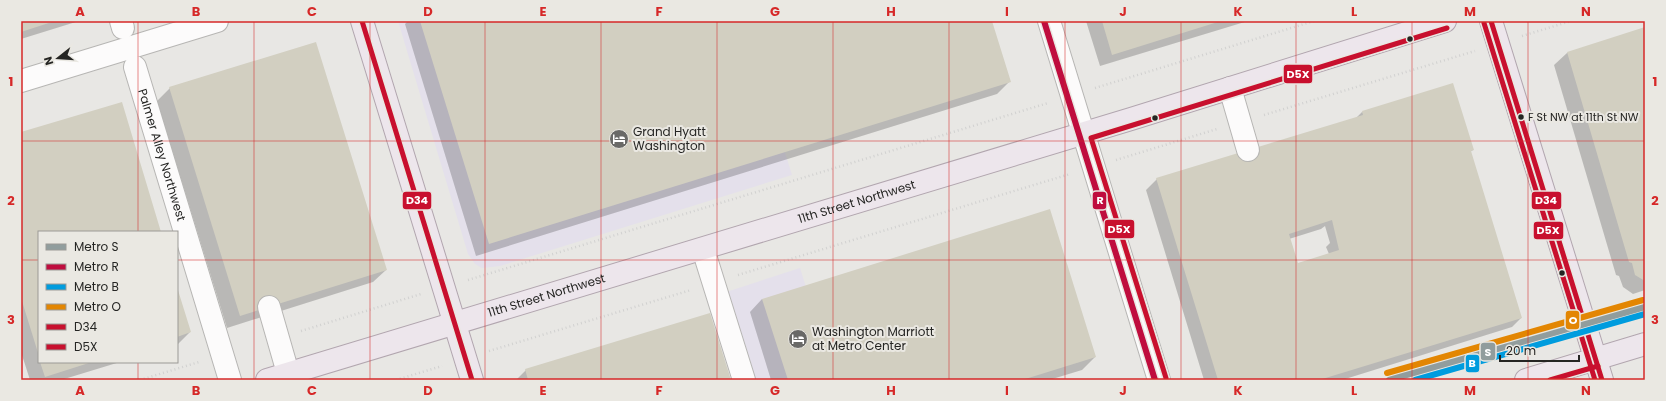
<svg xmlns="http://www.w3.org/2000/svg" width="1666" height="401" viewBox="0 0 1666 401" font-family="Poppins,sans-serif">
  <rect width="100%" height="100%" fill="#e8e7e4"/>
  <path fill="#e4e0eb" d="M398,21h346l48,154 -292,91 -18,2 -7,-4 -7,-10z
    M800,268l35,112h-98l-23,-84z"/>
  <path fill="#0003" fill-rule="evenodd" d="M21,21h58l-58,18z
    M408,21h583l19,60 -13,13 -521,162 -71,-232z
    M1086,21h162l-148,45z
    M1645,28v262l-12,4 -10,-7 -4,-11 -3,-1 -62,-210 13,-12z
    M170,88l216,182 -13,12 -146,46 -70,-227z
    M1362,112l111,38 -3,2 51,166 -9,9 -170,53h-138l-58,-190 11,-11 198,-60zM1325,226l5,17 -4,4 3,7 -32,10 -8,-25 32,-10z
    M21,133l139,99h-121v130h81l-59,18h-31l-9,-28z
    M177,289l13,43 -13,13z
    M762,299l333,58 -13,13 -33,10h-278l-21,-68z
    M526,370l204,10h-214z"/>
  <path fill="#d2cfc1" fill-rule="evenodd" d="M21,21h34l-34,11z
    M420,21h572l19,61 -522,162z
    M1102,21h119l-109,34z
    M1645,27v254l-10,-6 -3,-12 -3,-1 -62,-210z
    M316,42l71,228 -147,46 -71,-229z
    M1453,83l21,67 -3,1 51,167 -203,62h-101l-62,-202 207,-63 -1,-4zM1332,220l7,30 -41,13 -9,-29z
    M122,102l39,130h-122v124l-18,-58v-166z
    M1050,209l46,148 -74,23h-234l-26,-81z
    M177,287l14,45 -14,5z
    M710,313l21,67h-203l-3,-11z
    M40,362h52l-47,15z"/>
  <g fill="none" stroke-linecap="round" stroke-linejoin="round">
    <g stroke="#b7b6b4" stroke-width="24">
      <g id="minor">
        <path d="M121,21l2,7"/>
        <path d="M1049,21l110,359"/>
        <path id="s1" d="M135,67l95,313"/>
        <path d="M21,81l196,-60"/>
        <path d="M1230,88l18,62"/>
        <path d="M703,249l41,131"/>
        <path d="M269,307l21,73"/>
      </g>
    </g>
    <g stroke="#b2a6af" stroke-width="24">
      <g id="major">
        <path d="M362,21l110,359"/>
        <path d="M1491,21l111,359"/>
        <path id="s2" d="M267,380l864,-261 314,-98"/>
        <path d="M1526,380l119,-36"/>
      </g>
    </g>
    <path stroke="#d1d1d0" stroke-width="2.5" stroke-dasharray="1 3" stroke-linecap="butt" d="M1522,36l49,-15
      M1095,88l219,-67
      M1264,115l211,-64
      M1116,160l101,-31
      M738,275l332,-101
      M468,280l580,-177
      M301,331l120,-37
      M489,351l202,-61
      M140,380l59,-18
      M396,380l46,-14"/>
    <use href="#minor" stroke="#fcfbfb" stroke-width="22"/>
    <use href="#major" stroke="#ede6ec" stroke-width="22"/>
    <g stroke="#eae8e2" stroke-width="8">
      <path id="bus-1" d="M362,21l110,359
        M1491,21l111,359"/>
    </g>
    <g stroke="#eae8e2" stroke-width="8">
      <path id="bus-2" d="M1484,23l111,357
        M1166,378l-75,-240 356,-110
        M1550,380l48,-14"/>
    </g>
    <use href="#bus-1" stroke="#c8102e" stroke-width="5"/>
    <use href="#bus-2" stroke="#c8102e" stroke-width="5"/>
    <g stroke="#eae8e2" stroke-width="9">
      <path id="metro-1" d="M1389,380l256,-73"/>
    </g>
    <g stroke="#eae8e2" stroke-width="9">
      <path id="metro-2" d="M1044,21l111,359"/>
    </g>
    <g stroke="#eae8e2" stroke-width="9">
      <path id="metro-3" d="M1415,380l230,-66"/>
    </g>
    <g stroke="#eae8e2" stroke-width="9">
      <path id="metro-4" d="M1387,373l256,-73"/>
    </g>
    <use href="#metro-1" stroke="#919d9d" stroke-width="6"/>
    <use href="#metro-2" stroke="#bf0d3e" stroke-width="6"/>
    <use href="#metro-3" stroke="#009cde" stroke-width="6"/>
    <use href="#metro-4" stroke="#e38602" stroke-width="6"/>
  </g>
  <path fill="none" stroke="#d62828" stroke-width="1" stroke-opacity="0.55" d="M138,21v211M254,21v359M370,21v359M485,21v359M601,21v359M717,21v359M833,21v359M949,21v359M1065,21v359M1181,21v359M1296,21v359M1412,21v359M1528,21v359M21,141h1624M21,260h18M177,260h1468M138,362v18"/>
  <defs>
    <g id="hotel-disc" transform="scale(1)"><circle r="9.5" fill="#696967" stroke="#eae8e2"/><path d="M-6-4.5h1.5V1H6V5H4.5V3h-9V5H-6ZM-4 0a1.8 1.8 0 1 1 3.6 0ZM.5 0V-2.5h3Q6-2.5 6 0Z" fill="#fff"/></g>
  </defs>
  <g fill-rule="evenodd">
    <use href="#hotel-disc" x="619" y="139"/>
    <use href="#hotel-disc" x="798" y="339"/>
  </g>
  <g fill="#252523" stroke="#eae8e2" stroke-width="1.5">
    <circle cx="1410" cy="39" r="3.5"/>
    <circle cx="1521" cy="117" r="3.5"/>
    <circle cx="1155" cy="118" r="3.5"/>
    <circle cx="1562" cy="273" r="3.5"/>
  </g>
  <g text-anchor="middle" stroke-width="4" stroke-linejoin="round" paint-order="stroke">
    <g font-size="11" fill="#252523" stroke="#eae8e2" text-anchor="start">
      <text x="1528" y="121">F St NW at 11th St NW</text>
    </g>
    <g font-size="12" fill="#252523" stroke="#eae8e2" text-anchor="start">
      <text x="633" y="136">Grand Hyatt<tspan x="633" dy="14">Washington</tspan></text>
      <text x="812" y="336">Washington Marriott<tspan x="812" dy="14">at Metro Center</tspan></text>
    </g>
    <g font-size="12" fill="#252523" stroke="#eae8e2">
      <text dy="4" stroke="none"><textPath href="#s1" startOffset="92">Palmer Alley Northwest</textPath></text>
      <text dy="4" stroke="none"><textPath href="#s2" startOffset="616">11th Street Northwest</textPath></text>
      <text dy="4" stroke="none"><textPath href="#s2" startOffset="292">11th Street Northwest</textPath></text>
    </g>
  </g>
  <g stroke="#eae8e2" stroke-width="1.5">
    <rect x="1283" y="64" width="30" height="20" rx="4" fill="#c8102e"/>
    <rect x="402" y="191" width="30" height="19" rx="4" fill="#c8102e"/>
    <rect x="1092" y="191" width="15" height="19" rx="4" fill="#bf0d3e"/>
    <rect x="1531" y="191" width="31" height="19" rx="4" fill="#c8102e"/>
    <rect x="1104" y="219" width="31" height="20" rx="4" fill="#c8102e"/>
    <rect x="1533" y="221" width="31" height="19" rx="4" fill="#c8102e"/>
    <rect x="1565" y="310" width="15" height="20" rx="4" fill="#e38602"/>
    <rect x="1480" y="342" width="16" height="19" rx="4" fill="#919d9d"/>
    <rect x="1465" y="354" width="15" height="19" rx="4" fill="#009cde"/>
  </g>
  <g font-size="11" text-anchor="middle" font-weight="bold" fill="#fff">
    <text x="1298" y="78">D5X</text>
    <text x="417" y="204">D34</text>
    <text x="1100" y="204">R</text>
    <text x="1546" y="204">D34</text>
    <text x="1119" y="233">D5X</text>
    <text x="1548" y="234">D5X</text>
    <text x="1573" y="324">O</text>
    <text x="1488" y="356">S</text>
    <text x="1472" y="367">B</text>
  </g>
  <rect width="1666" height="401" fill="none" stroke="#eae8e2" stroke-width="44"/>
  <rect x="38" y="231" width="140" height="132" fill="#eae8e2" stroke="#9b9a96"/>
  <rect x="46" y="244" width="20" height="6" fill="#919d9d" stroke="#9b9a96"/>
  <text x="74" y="251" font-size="12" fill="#252523">Metro S</text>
  <rect x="46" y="264" width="20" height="6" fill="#bf0d3e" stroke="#9b9a96"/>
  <text x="74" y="271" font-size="12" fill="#252523">Metro R</text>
  <rect x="46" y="284" width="20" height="6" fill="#009cde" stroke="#9b9a96"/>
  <text x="74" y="291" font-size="12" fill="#252523">Metro B</text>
  <rect x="46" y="304" width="20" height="6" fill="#e38602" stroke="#9b9a96"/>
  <text x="74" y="311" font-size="12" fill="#252523">Metro O</text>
  <rect x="46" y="324" width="20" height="6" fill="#c8102e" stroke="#9b9a96"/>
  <text x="74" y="331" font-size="12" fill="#252523">D34</text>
  <rect x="46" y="344" width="20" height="6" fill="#c8102e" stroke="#9b9a96"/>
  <text x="74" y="351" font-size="12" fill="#252523">D5X</text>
  <g transform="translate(58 58) rotate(253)" stroke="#eae8e2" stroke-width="3" paint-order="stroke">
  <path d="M0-3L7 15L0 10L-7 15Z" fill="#252523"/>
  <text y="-6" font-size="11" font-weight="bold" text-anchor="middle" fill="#252523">N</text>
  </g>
  <path d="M1500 355v6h79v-6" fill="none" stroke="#252523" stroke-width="2"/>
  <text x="1506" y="355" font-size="12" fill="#252523" stroke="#eae8e2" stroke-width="3" paint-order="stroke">20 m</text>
  <rect x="22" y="22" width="1622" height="357" fill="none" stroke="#d62828" stroke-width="1.5"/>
  <g font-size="13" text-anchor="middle" font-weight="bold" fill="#d62828">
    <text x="80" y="16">A</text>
    <text x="196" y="16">B</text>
    <text x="312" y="16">C</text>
    <text x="428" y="16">D</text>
    <text x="543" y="16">E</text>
    <text x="659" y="16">F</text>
    <text x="775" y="16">G</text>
    <text x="891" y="16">H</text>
    <text x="1007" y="16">I</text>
    <text x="1123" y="16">J</text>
    <text x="1238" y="16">K</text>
    <text x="1354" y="16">L</text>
    <text x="1470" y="16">M</text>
    <text x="1586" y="16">N</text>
    <text x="11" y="86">1</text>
    <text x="1655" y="86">1</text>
    <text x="11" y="205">2</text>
    <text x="1655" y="205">2</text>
    <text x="11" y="324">3</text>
    <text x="1655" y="324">3</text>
    <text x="80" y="395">A</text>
    <text x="196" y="395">B</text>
    <text x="312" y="395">C</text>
    <text x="428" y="395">D</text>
    <text x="543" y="395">E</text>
    <text x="659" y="395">F</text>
    <text x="775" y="395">G</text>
    <text x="891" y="395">H</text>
    <text x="1007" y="395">I</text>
    <text x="1123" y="395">J</text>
    <text x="1238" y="395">K</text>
    <text x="1354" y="395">L</text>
    <text x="1470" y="395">M</text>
    <text x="1586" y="395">N</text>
  </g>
</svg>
